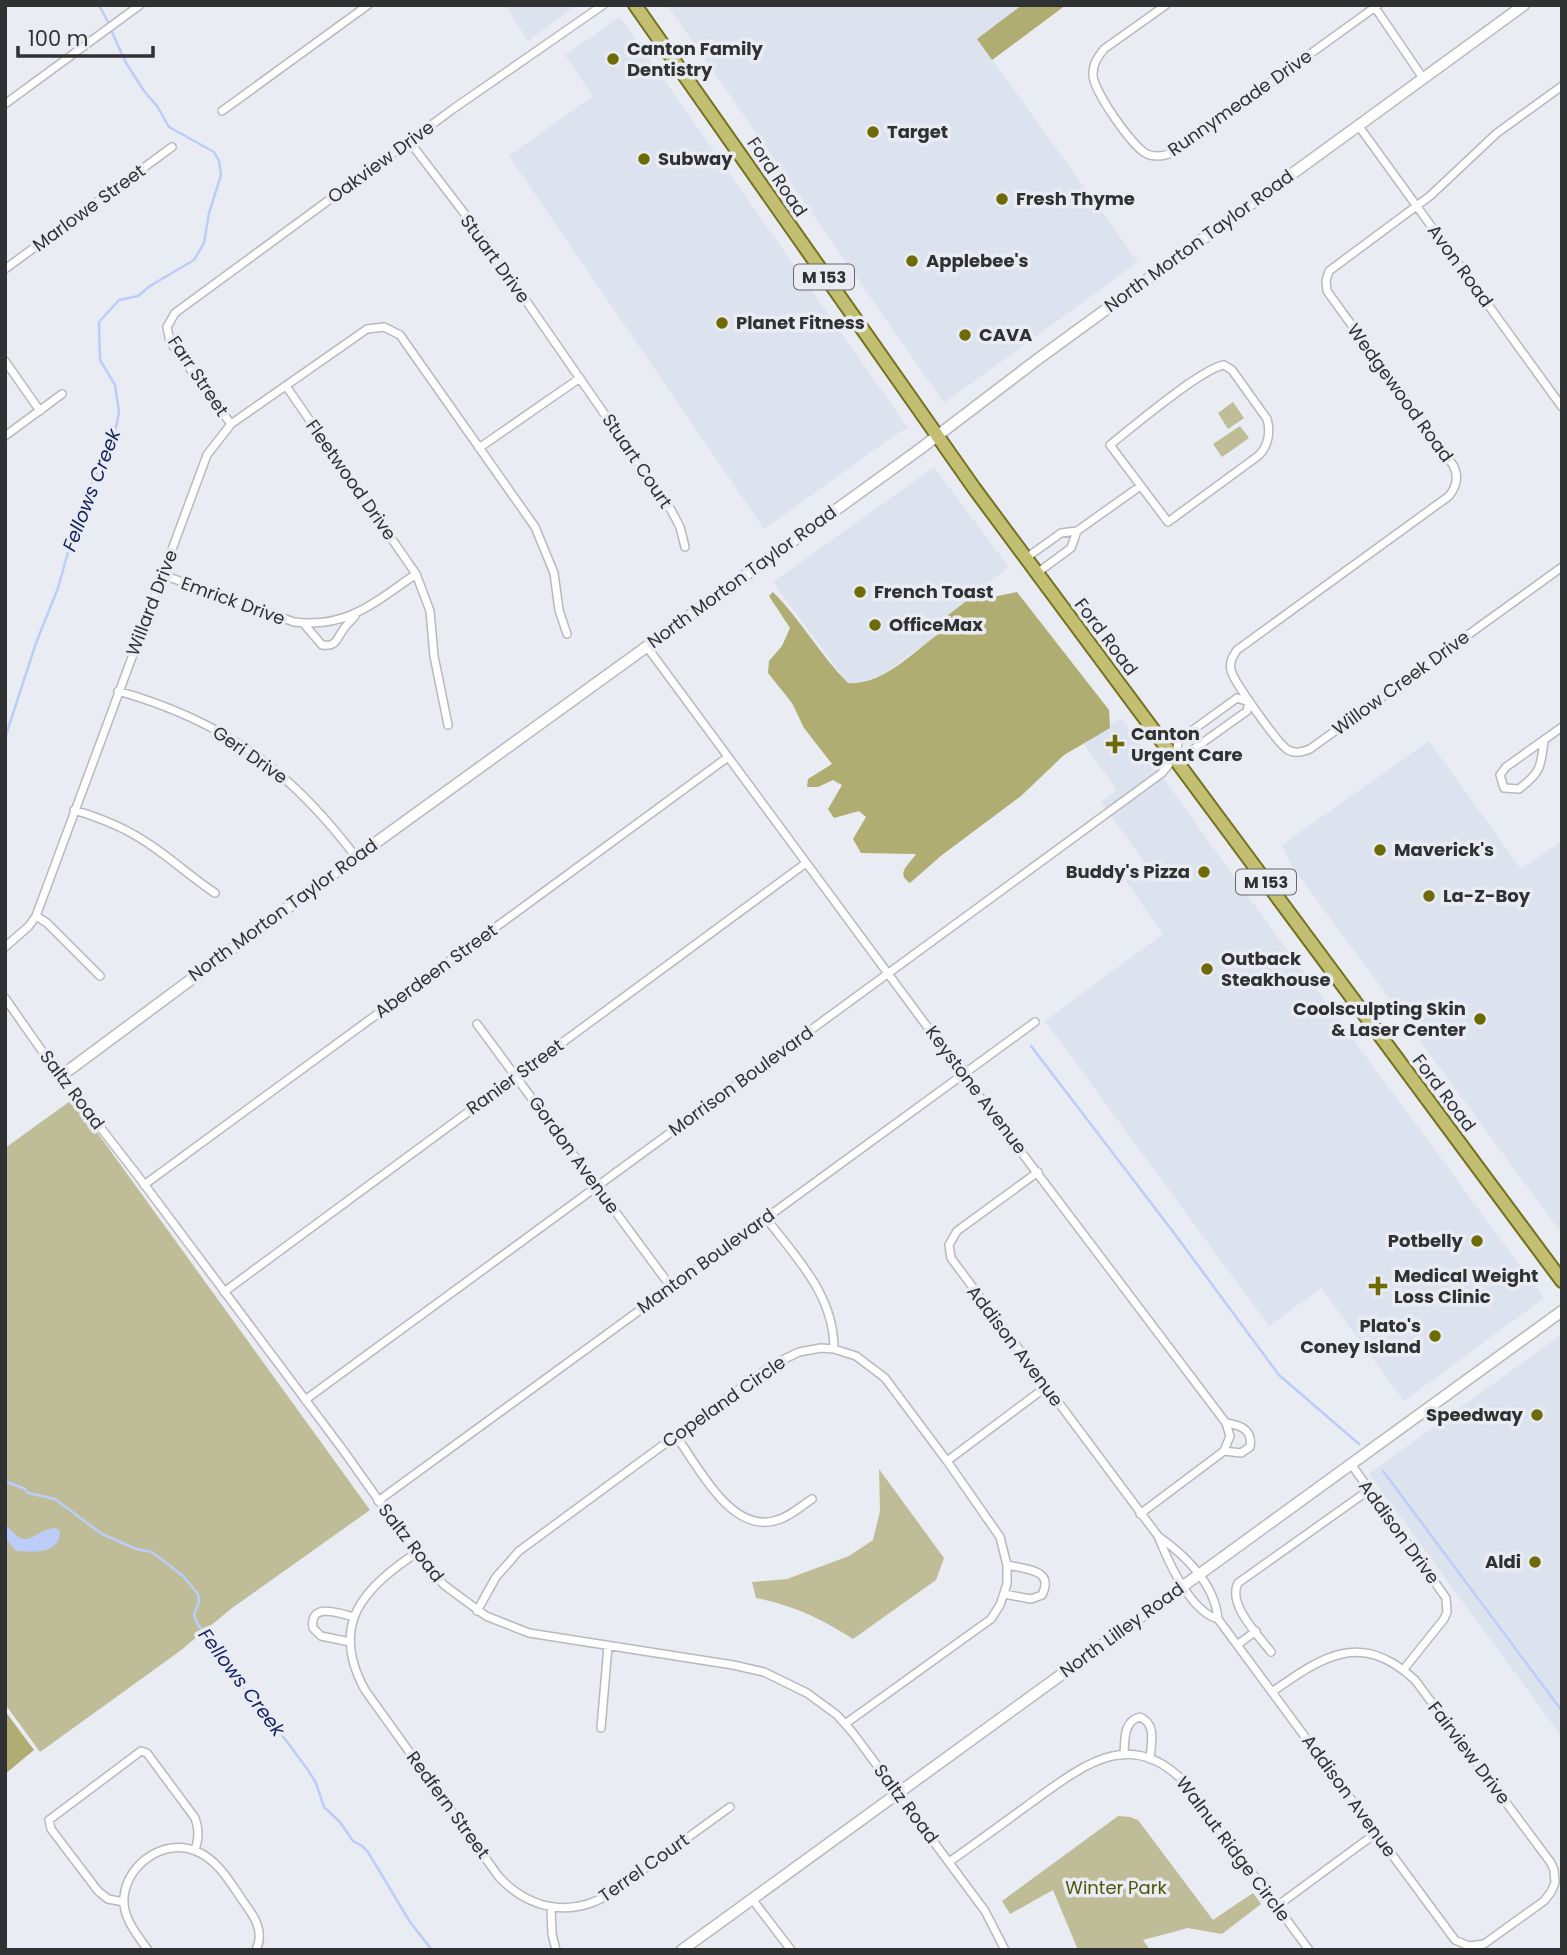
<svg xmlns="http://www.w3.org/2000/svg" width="1567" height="1955" viewBox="0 0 1567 1955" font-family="Poppins,sans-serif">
  <rect width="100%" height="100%" fill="#e9ecf2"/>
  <path fill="#dde2ef" d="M505,5h72l-49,36z
    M667,5h355l-44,35 160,222 -194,141z
    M620,17l288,411 -10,5 -134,96 -255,-373 84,-60 -28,-41z
    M934,467l75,100 -69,54 -3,14 -59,43 -15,6h-15l-75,-102z
    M1121,718l115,162 308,418 -140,103 -83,-113 -52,38 -224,-305 118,-87 -37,-53 21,-15 -46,-64 16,-12 -33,-46z
    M1429,741l92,128 41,-28v393l-271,-369 -9,-20z
    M1562,1334v403l-193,-263z"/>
  <path fill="#bebd97" d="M1233,402l11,16 -16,11 -10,-16z
    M1240,426l9,12 -27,19 -9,-13z
    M73,1099l297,411 -138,98 -52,43 -140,101 -35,-48v-556z
    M879,1469l65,89 -8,22 -83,59c-31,-20 -60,-34 -97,-41l-4,-16 35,-3 62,-23 24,-16 7,-29z
    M1118,1816l12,1 8,3 75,100 40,-27 8,11 -39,30 -34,-6 -45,12 7,10h-72l-25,-60 -43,24 -8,-13z"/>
  <path fill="#afad71" d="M1022,5h44l-74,55 -15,-21z
    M773,592c28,28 47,63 75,91 33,3 63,-29 89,-48l3,-14 37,-28 11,5 29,-6 92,118 1,18 -46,27 -43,41 -79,59 -32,28c-16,-10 1,-20 6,-29l-55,-1 -8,-14 13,-22 -7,-6 -25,7 -6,-9 14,-24 -9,-5 -15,7h-11l1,-8 24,-15 -28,-36 -12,-25 -24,-30 1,-12 13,-15 8,-18 -21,-32z
    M5,1711l29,39 -29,24z"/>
  <path fill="#bccdf9" d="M5,1523c25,32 25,7 51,5l4,3c0,24 -27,21 -44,20l-9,-11z"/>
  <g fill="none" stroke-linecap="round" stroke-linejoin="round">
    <path stroke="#bccdf9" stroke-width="2.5" d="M99,5l10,19
      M5,738l31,-95 22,-55 16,-57 18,-48 21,-40 6,-31 -4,-27 -15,-25 -1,-38 20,-22 19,-4 12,-10 44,-26 10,-17 5,-30 12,-38 -2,-14 -5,-9 -45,-25 -12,-21 -13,-15 -18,-28 -15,-33
      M1031,1046l143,187 105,142 80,69
      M1383,1471l179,240
      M5,1481l20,8 3,4 27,6 47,35 34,15 16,3 31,24 15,18 1,8 -5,13 4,10 30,33 19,36 23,25 38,51 8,13 8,24 16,15 13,19 9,5 6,6 42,70 22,28"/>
    <g stroke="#b7b9be" stroke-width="10">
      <path id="minor" d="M1166,5l-62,44c-6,8 -11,14 -11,25 -1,15 40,74 54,80 9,4 18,2 27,-2l204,-147
        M1374,6l49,72
        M1562,86l-65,47 -67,63 -101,75 -3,10 1,10 126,174c6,11 4,21 -4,31l-212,154c-4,6 -8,12 -6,20 2,11 48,75 57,80 8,4 14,2 22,-1l252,-182
        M5,104l135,-99
        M222,111l146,-106
        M1358,125l204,282
        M409,141l68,89 194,280 9,17 5,20
        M5,269l167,-122
        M5,361l35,50
        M1224,365l8,5 35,49c4,13 1,28 -9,37l-90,66 -58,-77c21,-17 92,-77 114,-80z
        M286,386l130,188 14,37 4,45 14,69
        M231,424l-61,-82 -3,-15 8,-14 278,-204 150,-104
        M5,436l57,-42
        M479,448l101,-70
        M1077,531l62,-44
        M1026,558l35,-25 16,-2 -6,17 -34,25
        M163,575l131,47c53,7 81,-20 122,-48
        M304,624l18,21c14,2 14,-5 21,-15 3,-5 8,-9 12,-14
        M647,647l310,420 269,356 4,13 -6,15 -84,63
        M118,691c106,30 172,79 238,166
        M1544,740c-3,27 -3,32 -25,49l-15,-1 -4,-13 6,-8 56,-40
        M1174,758l14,-5 59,-42 2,-9
        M74,810c27,8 52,18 75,34 23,15 43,34 66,49
        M36,916l11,7 53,53
        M5,947l24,-21 7,-10 171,-461 24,-31 136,-95 17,-2 16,8 135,192 19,46 5,37 8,24
        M5,998l44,63 89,115 205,274 73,103 28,32 42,31 43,17 204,32 31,7 43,21 30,22 16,18 132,178 20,39
        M477,1024l194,263
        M1038,1172l-81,59 -8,14 2,13 207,278
        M144,1185l584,-428
        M766,1218c31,41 68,77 68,131
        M224,1292l582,-429
        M305,1400l857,-627 12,-15 5,-18 58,-42 12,4
        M676,1436c22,30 54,96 98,85 14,-3 26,-14 38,-22
        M1224,1451l17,2 9,-6c3,-17 -9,-22 -24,-24
        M947,1461l99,-74
        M1351,1464l95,134 1,14 -3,7 -40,50
        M378,1501l657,-479
        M416,1553c-53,36 -87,71 -51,137l134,187c31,33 73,41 112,16l119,-86
        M1004,1594l27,5 11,-4c13,-26 -17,-26 -35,-30
        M477,1611l19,-34 23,-26 253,-186 27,-13 22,-4 13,1 22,7 29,22 62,83 53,76 7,28v19l-7,21 -9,14 -146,105
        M1218,1619c-28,-8 -50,-58 -60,-83 27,19 57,48 60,83l237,321 14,6 15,-2 60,-43 7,-9 4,-9 -1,-13 -3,-7 -136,-183c-54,-50 -92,-24 -143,12
        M350,1642l-29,-6 -8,-8c-4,-26 26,-15 41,-11
        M1237,1645l19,-14
        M1271,1652c-13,-17 -44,-48 -33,-69l131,-93
        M601,1728l7,-82
        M1124,1755c1,-15 -1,-34 16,-38 17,7 11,26 10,42
        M949,1862c27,-19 53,-38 79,-57 53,-38 103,-82 160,-19l121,164
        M752,1899l39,51
        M124,1902l-16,-3 -10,-8 -47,-62 -2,-9 92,-69 6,2 48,65c4,12 4,20 0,32
        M1277,1906l99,-73
        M551,1908l1,26 4,16
        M148,1950c-11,-15 -26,-33 -24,-53 3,-33 40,-59 72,-46 22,9 34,31 47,50 11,15 22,30 13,49"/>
    </g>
    <g stroke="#b7b9be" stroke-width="13">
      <path id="tertiary" d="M61,1076l295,-219 564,-408 118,-90 486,-354
        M682,1950l880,-639"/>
    </g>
    <g stroke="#747220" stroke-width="16">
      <path id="primary" d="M635,5l339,483 588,793"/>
    </g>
    <use href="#minor" stroke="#fff" stroke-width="7"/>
    <use href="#tertiary" stroke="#fff" stroke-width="10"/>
    <use href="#primary" stroke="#c2bf73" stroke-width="12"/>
  </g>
  <g fill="#6e6a06" stroke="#e9ecf2" stroke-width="2.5">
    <circle cx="613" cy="59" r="7"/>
    <circle cx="873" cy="132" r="7"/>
    <circle cx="644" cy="159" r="7"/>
    <circle cx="1002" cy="199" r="7"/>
    <circle cx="912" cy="261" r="7"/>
    <circle cx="722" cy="323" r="7"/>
    <circle cx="965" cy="335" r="7"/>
    <circle cx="860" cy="592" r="7"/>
    <circle cx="875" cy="625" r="7"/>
    <path d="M1111.5 733.5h7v7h7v7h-7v7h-7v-7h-7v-7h7z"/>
    <circle cx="1380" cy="850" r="7"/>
    <circle cx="1204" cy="872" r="7"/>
    <circle cx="1429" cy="896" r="7"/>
    <circle cx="1207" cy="969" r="7"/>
    <circle cx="1480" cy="1019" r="7"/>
    <circle cx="1477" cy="1241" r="7"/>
    <path d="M1374.5 1275.5h7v7h7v7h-7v7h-7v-7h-7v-7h7z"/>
    <circle cx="1435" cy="1336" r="7"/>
    <circle cx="1537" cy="1415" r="7"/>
    <circle cx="1535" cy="1562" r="7"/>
  </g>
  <g text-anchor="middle" stroke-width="7" stroke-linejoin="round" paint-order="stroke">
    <g fill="#e9ecf2" stroke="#68696c" stroke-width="2">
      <rect x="794" y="264.5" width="60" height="25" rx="5"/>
      <rect x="1236" y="869.5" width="60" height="25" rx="5"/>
    </g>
    <g font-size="16" font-weight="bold" fill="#303133">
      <text x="824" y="283">M 153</text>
      <text x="1266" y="888">M 153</text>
    </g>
    <g font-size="18" font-weight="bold" fill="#303133" stroke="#e9ecf2" text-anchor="start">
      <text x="627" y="55">Canton Family<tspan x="627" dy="21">Dentistry</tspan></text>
      <text x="887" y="138">Target</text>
      <text x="658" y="165">Subway</text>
      <text x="1016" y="205">Fresh Thyme</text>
      <text x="926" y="267">Applebee's</text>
      <text x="736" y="329">Planet Fitness</text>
      <text x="979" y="341">CAVA</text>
      <text x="874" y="598">French Toast</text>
      <text x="889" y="631">OfficeMax</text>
      <text x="1131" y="740">Canton<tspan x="1131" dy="21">Urgent Care</tspan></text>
      <text x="1394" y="856">Maverick's</text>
      <text x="1190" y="878" text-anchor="end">Buddy's Pizza</text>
      <text x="1443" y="902">La-Z-Boy</text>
      <text x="1221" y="965">Outback<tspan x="1221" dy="21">Steakhouse</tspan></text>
      <text x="1466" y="1015" text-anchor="end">Coolsculpting Skin<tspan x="1466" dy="21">&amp; Laser Center</tspan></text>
      <text x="1463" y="1247" text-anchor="end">Potbelly</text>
      <text x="1394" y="1282">Medical Weight<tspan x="1394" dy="21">Loss Clinic</tspan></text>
      <text x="1421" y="1332" text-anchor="end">Plato's<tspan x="1421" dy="21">Coney Island</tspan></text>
      <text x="1523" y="1421" text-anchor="end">Speedway</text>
      <text x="1521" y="1568" text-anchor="end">Aldi</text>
    </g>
    <g font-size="18" fill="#303133" stroke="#e9ecf2">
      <text transform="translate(1240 103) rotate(-35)" y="6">Runnymeade Drive</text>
      <text transform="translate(381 162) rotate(-36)" y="6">Oakview Drive</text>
      <text transform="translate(777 177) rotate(56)" y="6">Ford Road</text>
      <text transform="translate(89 208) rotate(-36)" y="6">Marlowe Street</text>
      <text transform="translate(1199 241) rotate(-36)" y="6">North Morton Taylor Road</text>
      <text transform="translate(495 259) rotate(54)" y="6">Stuart Drive</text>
      <text transform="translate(1460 266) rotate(54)" y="6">Avon Road</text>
      <text transform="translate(198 376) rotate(56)" y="6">Farr Street</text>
      <text transform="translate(1400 393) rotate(54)" y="6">Wedgewood Road</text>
      <text transform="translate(637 461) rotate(56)" y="6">Stuart Court</text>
      <text transform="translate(351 480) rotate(55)" y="6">Fleetwood Drive</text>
      <text transform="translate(742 577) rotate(-36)" y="6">North Morton Taylor Road</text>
      <text transform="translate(233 601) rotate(20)" y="6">Emrick Drive</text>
      <text transform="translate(152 603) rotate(-69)" y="6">Willard Drive</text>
      <text transform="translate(1106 637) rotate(53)" y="6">Ford Road</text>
      <text transform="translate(1401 683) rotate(-36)" y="6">Willow Creek Drive</text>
      <text transform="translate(250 755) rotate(35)" y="6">Geri Drive</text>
      <text transform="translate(283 910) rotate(-36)" y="6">North Morton Taylor Road</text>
      <text transform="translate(436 971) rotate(-36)" y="6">Aberdeen Street</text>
      <text transform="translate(515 1077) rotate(-36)" y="6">Ranier Street</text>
      <text transform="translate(741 1081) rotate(-36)" y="6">Morrison Boulevard</text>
      <text transform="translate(72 1090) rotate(53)" y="6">Saltz Road</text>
      <text transform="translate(976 1090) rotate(53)" y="6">Keystone Avenue</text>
      <text transform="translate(1444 1093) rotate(53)" y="6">Ford Road</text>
      <text transform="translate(574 1155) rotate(54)" y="6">Gordon Avenue</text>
      <text transform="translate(706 1261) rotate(-36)" y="6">Manton Boulevard</text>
      <text transform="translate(1015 1346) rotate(53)" y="6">Addison Avenue</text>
      <text transform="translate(724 1402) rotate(-35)" y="6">Copeland Circle</text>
      <text transform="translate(1399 1532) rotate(54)" y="6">Addison Drive</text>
      <text transform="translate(411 1543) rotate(52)" y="6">Saltz Road</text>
      <text transform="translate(1122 1630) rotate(-36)" y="6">North Lilley Road</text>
      <text transform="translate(1469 1753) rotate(53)" y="6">Fairview Drive</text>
      <text transform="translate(1349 1796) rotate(54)" y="6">Addison Avenue</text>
      <text transform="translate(906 1804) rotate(53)" y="6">Saltz Road</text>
      <text transform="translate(448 1805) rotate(54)" y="6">Redfern Street</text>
      <text transform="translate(1233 1849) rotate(53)" y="6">Walnut Ridge Circle</text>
      <text transform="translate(644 1868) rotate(-35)" y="6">Terrel Court</text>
    </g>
    <g font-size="18" fill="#565309" stroke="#e9ecf2">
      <text x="1116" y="1894">Winter Park</text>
    </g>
    <g font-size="19" font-style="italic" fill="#172563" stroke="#e9ecf2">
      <text transform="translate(91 490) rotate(-69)" y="7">Fellows Creek</text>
      <text transform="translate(242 1682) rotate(53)" y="7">Fellows Creek</text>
    </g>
  </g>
  <rect width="1567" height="1955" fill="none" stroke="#303133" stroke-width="14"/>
  <path d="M18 46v10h135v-10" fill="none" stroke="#303133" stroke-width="3.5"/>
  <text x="28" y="46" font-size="21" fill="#303133" stroke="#e9ecf2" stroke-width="5" paint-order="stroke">100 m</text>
</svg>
